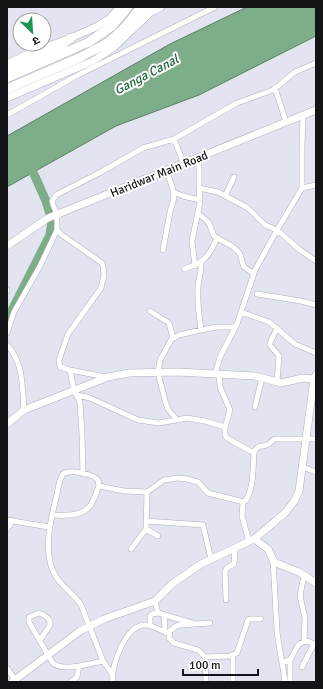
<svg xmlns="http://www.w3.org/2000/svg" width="323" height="689" viewBox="0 0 323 689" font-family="Signika,'Noto Sans Devanagari',sans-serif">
  <rect width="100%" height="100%" fill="#e2e5f0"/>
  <path fill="#7dad89" stroke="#5d7f67" d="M247,7h69v29l-117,59 -83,31 -109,61v-51l163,-92z"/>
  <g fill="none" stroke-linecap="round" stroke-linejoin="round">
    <path stroke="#7dad89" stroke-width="9" d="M7,320l43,-85 2,-14 -6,-20 -17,-38"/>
    <g stroke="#adb0bb" stroke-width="6">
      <path id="street" d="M275,88l11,34
        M7,115l71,-40 137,-68
        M174,139l10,25
        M199,158v30l19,4 30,16 17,17 12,5 23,20 16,11
        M302,188l14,-3
        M173,192l10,4 17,4
        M225,196l9,-19
        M198,213l11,10 5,13c8,6 24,10 27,21 1,3 1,6 3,10l10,7
        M57,230l5,5 40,28 1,3 1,9 -3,13 -33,46 -9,26 1,7 10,3 4,21 6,11 2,33 1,39
        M163,250l7,-38 4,-14 -1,-8 -6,-19
        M201,263c1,9 -3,16 -3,25 -1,14 1,28 3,42
        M195,266l-3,-25 8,-39 -1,-14
        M184,269c19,-6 25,-12 33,-31
        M7,290v1
        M257,294l44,7 15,4
        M150,311l19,12 4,15
        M241,312l28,10 26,22 21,9
        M277,328l-7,15v2l9,11 -2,26
        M7,333l7,-21 26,-46 17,-36v-16l-4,-9 -1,-4 4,-6 45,-23 42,-24 31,-9 63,-36 36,-13 22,-18 21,-9
        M7,345c17,18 15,42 17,65
        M70,370l36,7
        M215,374l5,-17 17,-33 18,-54 22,-40 25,-42v-42l1,-31
        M219,374l1,13 10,23 -5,17
        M77,395l13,3 48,22 21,3 28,-5 18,3 20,6v8l2,3 23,13 4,1
        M255,407l7,-29
        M177,420l-9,-11 -2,-5 -8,-31 2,-13 11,-20 8,-5 22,-5 16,-3h18
        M302,467l14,5
        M243,502l-1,14 7,26
        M52,515c12,1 29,1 37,-8 5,-5 7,-15 10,-21
        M7,520l42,7
        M146,521l57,4 8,34
        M7,529l3,-4 2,-5
        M146,529l12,7
        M131,549l15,-20 1,-37
        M273,560l4,71c2,18 6,34 8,51
        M304,575l-4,21 5,22 -1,23
        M226,600l-1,-29 2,-3 7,-4 1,-16
        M158,613l34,10
        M164,615l1,17
        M210,623l-30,2 -4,1 -6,5 -1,7 5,5 24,7 7,7 25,-1 7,-3 11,-33 2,-1h11
        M150,626v-10l2,-2 6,-1 -3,-12
        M40,640l10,-15c1,-7 -5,-10 -11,-12l-10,4v5l23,40c9,11 39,1 51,-1
        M205,657l1,25
        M290,660v22
        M283,662l7,-2c6,-8 5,-18 18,-19l8,4
        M302,667l12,-23
        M7,668l8,12
        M112,674l-9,-13 -22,-56c-7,-11 -19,-18 -26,-30 -13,-23 -4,-57 2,-81 1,-6 2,-14 6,-20 7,-5 30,0 35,6l1,6 25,5 23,1 17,-12 14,-2 9,1 11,3 10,11 36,9c10,-9 9,-37 10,-50 5,-9 9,-4 15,-8 2,-2 4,-4 6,-5h41
        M71,682l6,-5 2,-11
        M113,682c-3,-16 13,-57 32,-57 8,0 17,6 24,9
        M233,682v-26"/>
    </g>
    <g stroke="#adb0bb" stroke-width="8">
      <path id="secondary" d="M133,21l16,-14
        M7,64l25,-12 39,-14 25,-11 13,-8 11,-12
        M7,98l86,-37 21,-14 37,-35 10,-5
        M7,246l41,-28 268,-108
        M7,424l17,-14 84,-33 21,-4 48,-1 78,4 26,7 22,-5 11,1
        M254,539l14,10 5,11 3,3 23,9 17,11
        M12,682l68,-51 24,-12 51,-18 17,-17 29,-20 53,-25 31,-26 10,-13 4,-9 15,-112 2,-4"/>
    </g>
    <g stroke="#adb0bb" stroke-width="10">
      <path id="highway" d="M7,71l50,-23 14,-10
        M7,78l82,-36 23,-16 16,-19
        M7,89l72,-31 30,-16 17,-16 15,-19"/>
    </g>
    <use href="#street" stroke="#fff" stroke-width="5"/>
    <use href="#secondary" stroke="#fff" stroke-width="7"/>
    <use href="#highway" stroke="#fff" stroke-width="9"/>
  </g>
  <g text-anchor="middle" stroke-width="4" stroke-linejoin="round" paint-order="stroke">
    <g font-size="12" fill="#121417" stroke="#fff">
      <text transform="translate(159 174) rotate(-22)" y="4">Haridwar Main Road</text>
    </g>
    <g font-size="13" font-style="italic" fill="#1d6839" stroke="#fff">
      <text transform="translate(146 74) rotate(-28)" y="5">Ganga Canal</text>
    </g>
  </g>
  <rect width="323" height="689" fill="none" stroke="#121417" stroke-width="16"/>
  <g transform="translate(32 32) rotate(155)"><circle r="19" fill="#ffffff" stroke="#a0a1a2"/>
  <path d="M0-3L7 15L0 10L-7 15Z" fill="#1d944f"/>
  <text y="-6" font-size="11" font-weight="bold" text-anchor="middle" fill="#121417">उ</text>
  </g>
  <path d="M183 669v6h75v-6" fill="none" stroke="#121417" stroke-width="2"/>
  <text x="189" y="669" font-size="12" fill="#121417" stroke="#ffffff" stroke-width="3" paint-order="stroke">100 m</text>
</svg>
